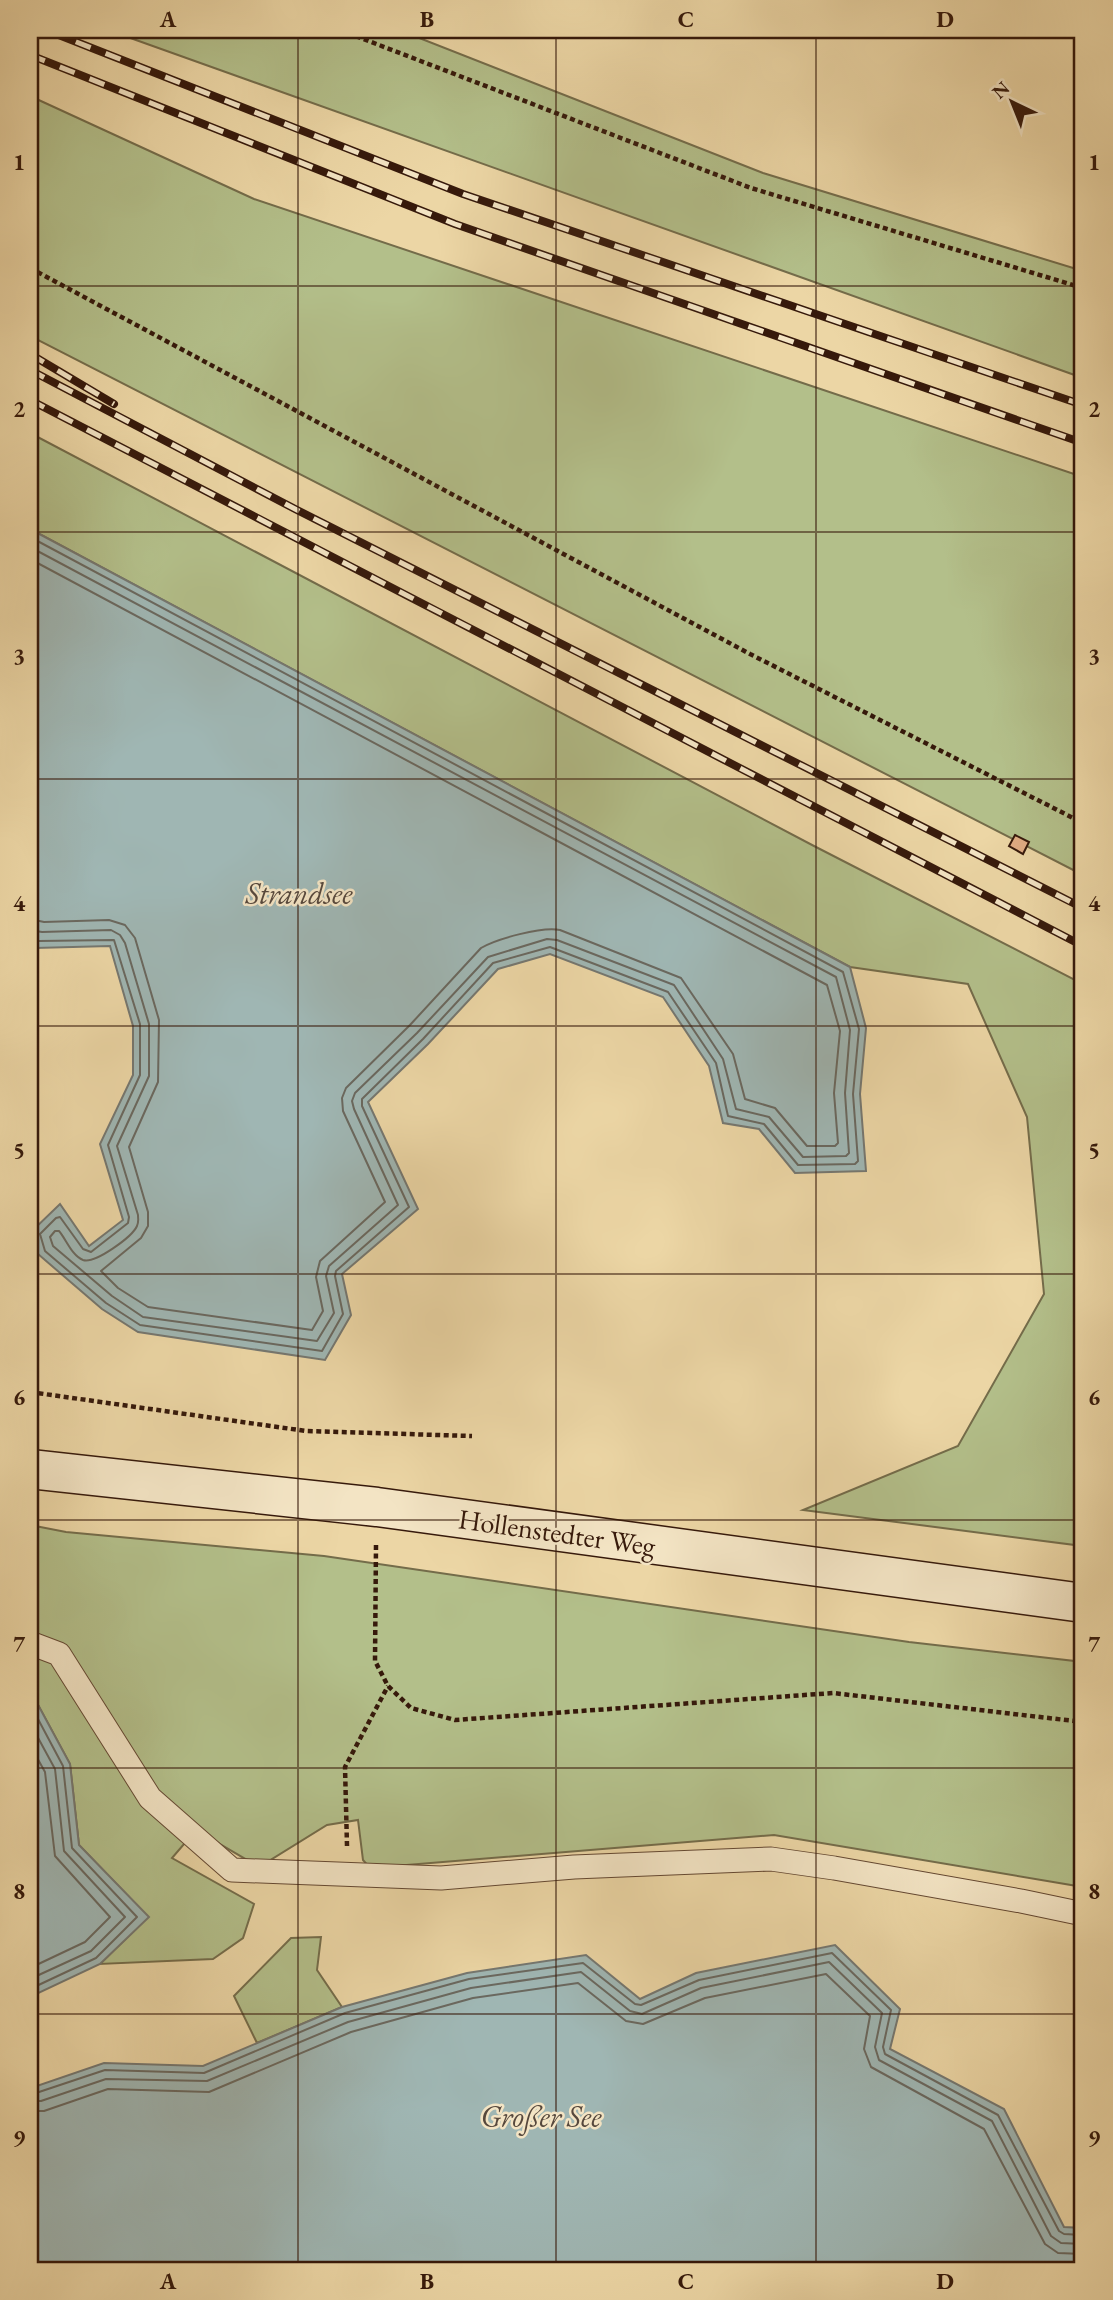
<svg xmlns="http://www.w3.org/2000/svg" width="1113" height="2300" viewBox="0 0 1113 2300" font-family="'EB Garamond',serif">
  <rect width="100%" height="100%" fill="#ecd6a5"/>
  <filter id="stains"><feTurbulence type="fractalNoise" baseFrequency=".00286" numOctaves="4"/><feColorMatrix values="0 0 0 0 .2 0 0 0 0 .09 0 0 0 0 .02 0 0 0 .5 -.17"/></filter>
  <radialGradient id="worn" r=".72"><stop offset=".6" stop-color="#630" stop-opacity="0"/><stop offset="1" stop-color="#630" stop-opacity=".3"/></radialGradient>
  <path fill="#b3bf8a" stroke="#746c4a" stroke-width="2" d="M108,30h291l364,143 320,98v107z
    M30,96l224,103 829,278v398l-1053,-539z
    M30,433l784,413 269,138v562l-280,-36 155,-64 86,-152 -17,-177 -59,-133 -118,-17 -820,-438z
    M30,1525l36,7 258,24 585,86 174,20v225l-309,-52 -404,33 -7,-8 -5,-40 -31,5 -68,42 -63,-37 -24,28 82,46 -11,34 -30,21 -113,5 48,-47 -69,-72 -9,-81 -40,-74z
    M321,1937l-4,33 25,37 -85,36 -23,-47 57,-58z"/>
  <path fill="#9fb6b3" stroke="#757770" stroke-width="2" d="M30,529l820,438 16,61 -6,66 6,77 -71,2 -36,-44 -36,-6 -14,-57 -46,-69 -113,-43 -52,15 -70,75 -60,58 50,107 -76,65 9,41 -26,45 -187,-28 -36,-23 -64,-55 -6,-23 28,-27 29,42 34,-26 -23,-76 33,-69v-49l-23,-80 -75,2 -5,-6z
    M30,1690l40,74 9,81 70,72 -49,47 -70,33z
    M835,1945l65,64 -10,40 114,60 60,118 19,1v42h-1053v-186l7,2 67,-23 99,3 139,-59 125,-34 119,-18 54,44 56,-26z"/>
  <g fill="none" stroke-linecap="round" stroke-linejoin="round">
    <path stroke="#6a685f" stroke-width="2" d="M30,537l813,435 16,57 -6,65 5,67 -3,3 -57,1 -34,-41 -36,-8 -12,-53 -48,-71 -118,-45 -57,16 -70,76 -61,60v7l47,101 -73,64 -1,5 8,38 -21,37 -182,-26 -34,-22 -61,-52 -5,-17 16,-16 4,-1 23,32 8,3 37,-29 1,-6 -21,-72 32,-70v-51l-26,-84 -75,1 -9,-2
      M30,547l806,430 14,53 -5,63 4,60 -3,3 -43,1 -34,-40 -33,-8 -13,-50 -49,-74 -117,-45 -10,-1 -59,18 -71,76 -62,60 -3,8 2,8 44,96 -69,61 -3,10 8,37 -17,28 -174,-24 -31,-21 -59,-50 -3,-9 5,-6h4c7,8 13,25 24,29 12,4 49,-23 54,-34 2,-5 1,-6 1,-11l-21,-69 32,-70v-52l-24,-81 -5,-8 -9,-5 -69,2 -12,-2
      M30,559l797,426 13,46 -6,62 4,50 -3,3h-28l-32,-38 -30,-9 -12,-45 -52,-76 -121,-48c-17,-4 -64,9 -79,18l-71,77 -64,63 -4,10 1,13 42,91 -65,59 -4,16 7,34 -11,19 -164,-23 -30,-19 -17,-17 40,-33 7,-12v-14l-19,-65 29,-65 1,-62 -24,-82 -10,-13 -16,-5 -65,2 -14,-3
      M30,1704l33,62 9,82 65,69 -41,41 -66,31
      M30,1723l25,46 9,82 61,66 -34,34 -61,28
      M30,1745l15,27 10,84 55,61 -25,25 -55,26
      M30,2092h9l66,-22 99,3 141,-60 124,-34 114,-16 52,41 6,1 58,-25 133,-27 59,57 -8,37 2,7 113,61 61,116 5,3 19,1
      M30,2101h11l65,-22 101,2 141,-59 123,-34 110,-16 49,39 12,3 59,-26 128,-26 53,51 -7,34 4,13 113,61 59,115 10,7 22,1
      M30,2111h14l64,-22 101,3 142,-60 122,-34 105,-15 48,38 17,3 62,-26 121,-24 44,42 -6,33 7,18 113,62 61,115 13,9 25,1"/>
  </g>
  <path fill="#e1ac84" stroke="#36190b" stroke-width="2" d="M1015,835l14,7 -6,12 -14,-8z"/>
  <g fill="none" stroke-linecap="round" stroke-linejoin="round">
    <g stroke="#644832" stroke-width="25">
      <path id="lane" d="M30,1643l29,11 91,144 82,72 209,8 133,-11 197,-8 63,9 187,33 62,13"/>
    </g>
    <g stroke="#36190b" stroke-width="41">
      <path id="secondary" d="M30,1469l347,38 706,96"/>
    </g>
    <path stroke="#36190b" stroke-width="4.5" stroke-dasharray="5 3.5" stroke-linecap="butt" d="M340,30l411,158 332,100
      M30,268l720,386 333,169
      M30,1392l276,39 166,5
      M376,1545l-1,116 13,25 23,22 44,12 378,-27 250,29
      M347,1846l-2,-79 43,-81"/>
    <use href="#lane" stroke="#f3e4c4" stroke-width="23"/>
    <use href="#secondary" stroke="#f3e4c4" stroke-width="38"/>
    <g stroke="#36190b" stroke-width="8">
      <path id="rail" d="M46,30l417,164 620,211
        M30,55l425,169 628,219
        M30,354l84,50
        M30,370l267,140 786,398
        M30,400l1053,546"/>
    </g>
    <use href="#rail" stroke="#f3e4c4" stroke-width="5" stroke-dasharray="16" stroke-linecap="butt"/>
  </g>
  <path fill="none" stroke="#36190b" stroke-width="2" stroke-opacity="0.55" d="M298,30v2240M556,30v2240M816,30v2240M30,286h1053M30,532h1053M30,779h1053M30,1026h1053M30,1274h1053M30,1520h1053M30,1768h1053M30,2014h1053"/>
  <g text-anchor="middle" stroke-width="5" stroke-linejoin="round" paint-order="stroke">
    <g font-size="28" fill="#36190b" stroke="#f3e4c4">
      <text transform="translate(557 1532) rotate(8)" y="10">Hollenstedter Weg</text>
    </g>
    <g font-size="30" font-style="italic" fill="#56483d" stroke="#f3e4c4">
      <text x="299" y="904">Strandsee</text>
      <text x="541" y="2127">Großer See</text>
    </g>
  </g>
  <rect width="1113" height="2300" fill="none" stroke="#ecd6a5" stroke-width="77"/>
  <g transform="translate(1012 102) rotate(317)" stroke="#f3e4c4" stroke-width="5" paint-order="stroke">
  <path d="M0-5L12 26L0 18L-12 26Z" fill="#36190b"/>
  <text y="-10" font-size="19" font-weight="bold" text-anchor="middle" fill="#36190b">N</text>
  </g>
  <rect x="38" y="38" width="1036" height="2224" fill="none" stroke="#36190b" stroke-width="2.5"/>
  <g font-size="23" text-anchor="middle" font-weight="bold" fill="#36190b">
    <text x="168" y="27">A</text>
    <text x="427" y="27">B</text>
    <text x="686" y="27">C</text>
    <text x="945" y="27">D</text>
    <text x="19" y="170">1</text>
    <text x="1094" y="170">1</text>
    <text x="19" y="417">2</text>
    <text x="1094" y="417">2</text>
    <text x="19" y="664">3</text>
    <text x="1094" y="664">3</text>
    <text x="19" y="911">4</text>
    <text x="1094" y="911">4</text>
    <text x="19" y="1158">5</text>
    <text x="1094" y="1158">5</text>
    <text x="19" y="1405">6</text>
    <text x="1094" y="1405">6</text>
    <text x="19" y="1652">7</text>
    <text x="1094" y="1652">7</text>
    <text x="19" y="1899">8</text>
    <text x="1094" y="1899">8</text>
    <text x="19" y="2146">9</text>
    <text x="1094" y="2146">9</text>
    <text x="168" y="2289">A</text>
    <text x="427" y="2289">B</text>
    <text x="686" y="2289">C</text>
    <text x="945" y="2289">D</text>
  </g>
  <rect width="100%" height="100%" filter="url(#stains)"/>
  <rect width="100%" height="100%" fill="url(#worn)"/>
</svg>
